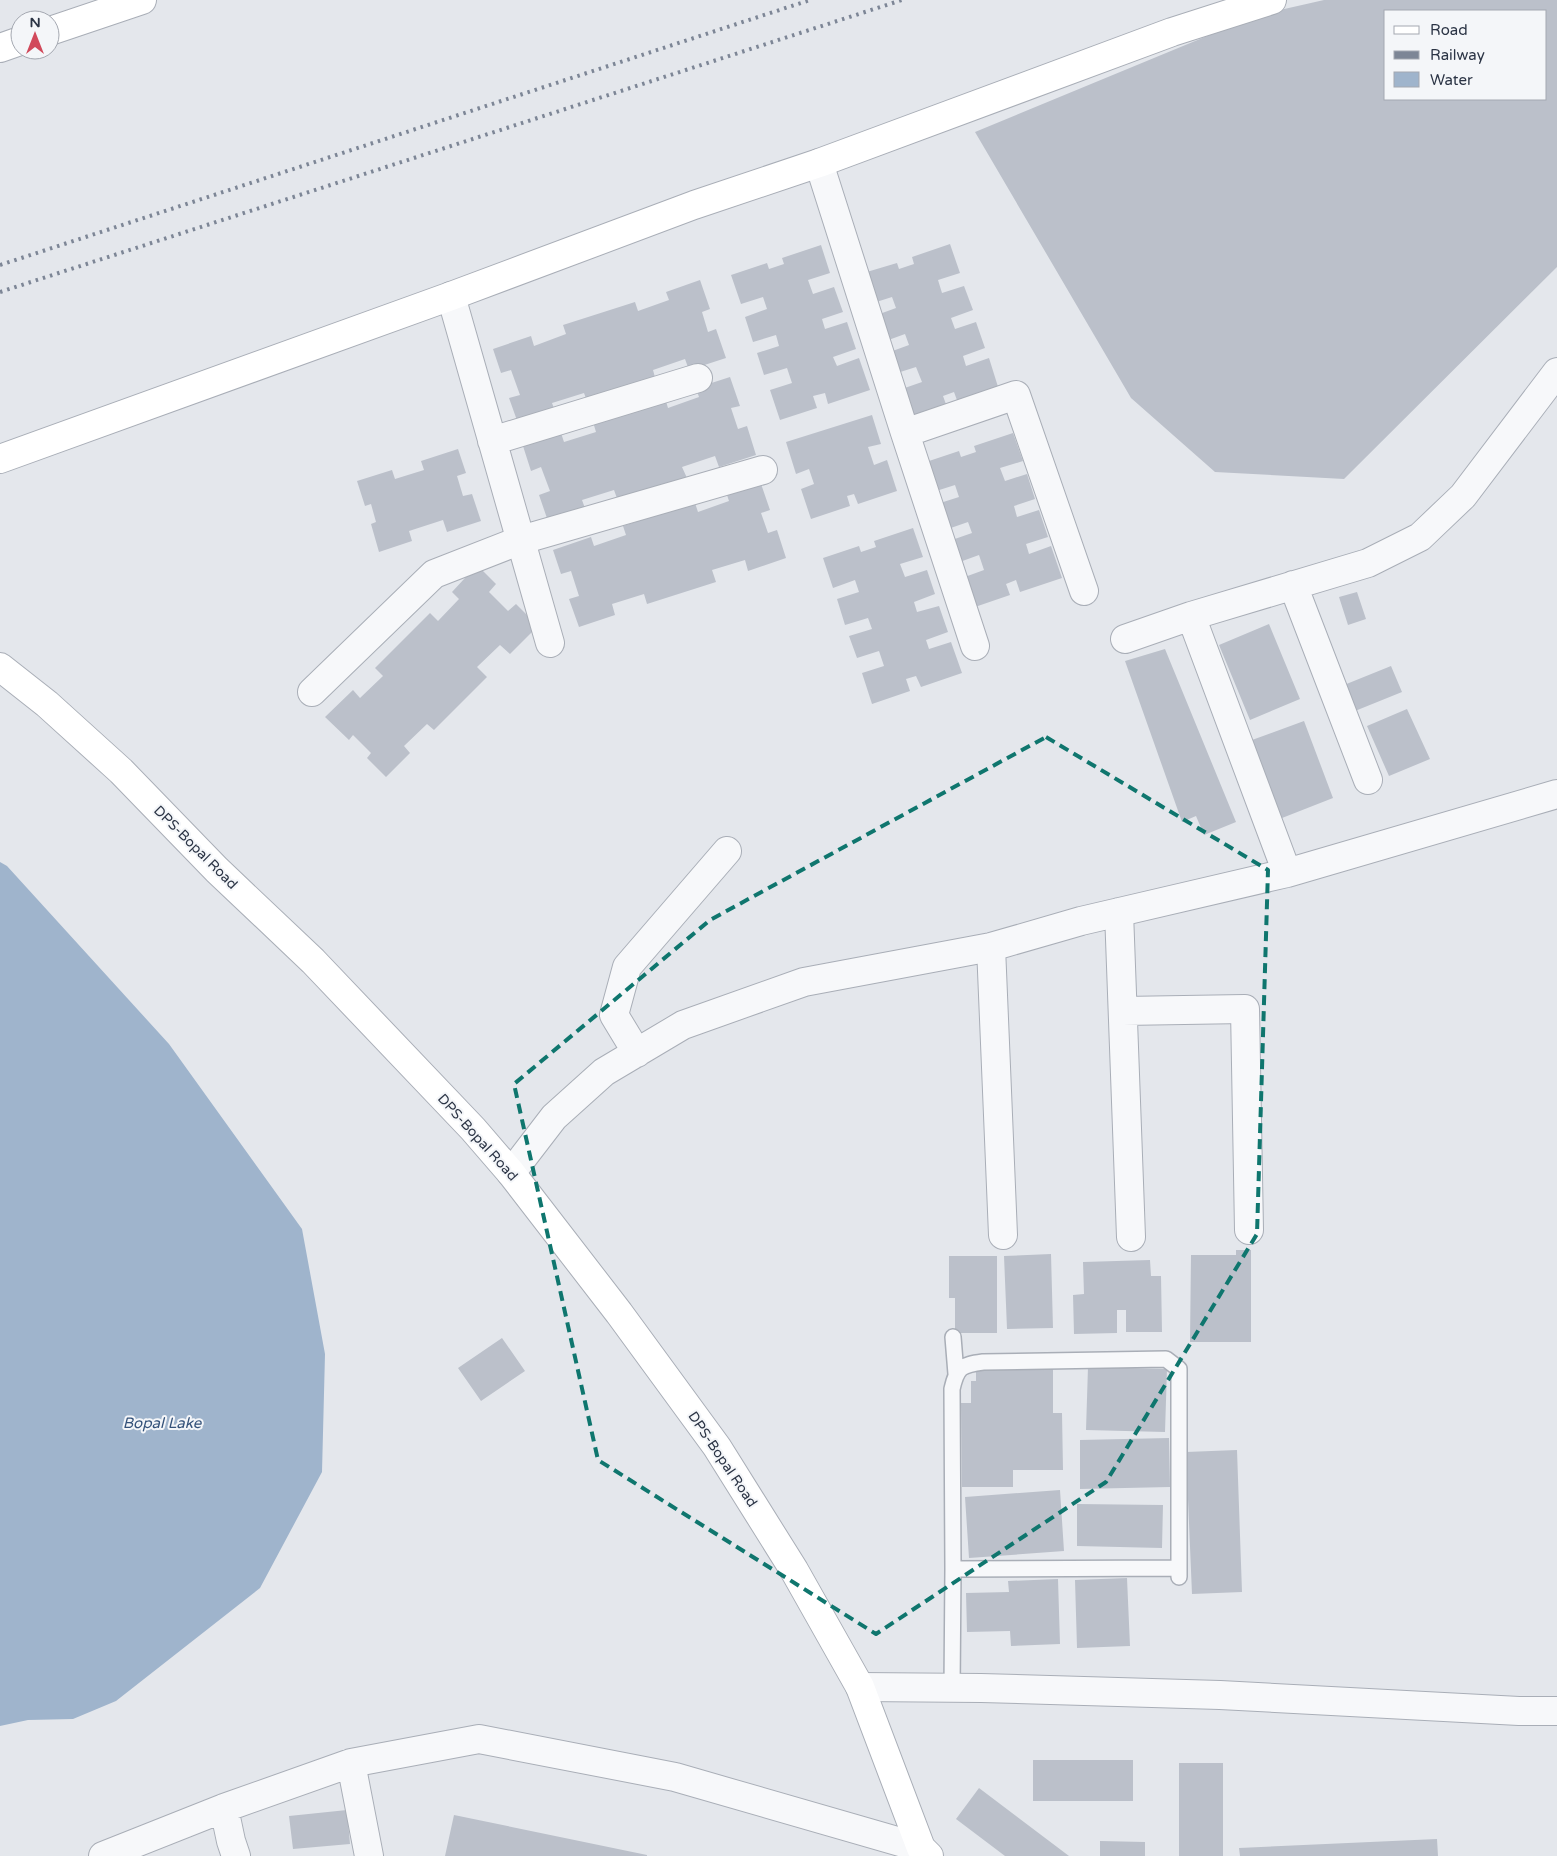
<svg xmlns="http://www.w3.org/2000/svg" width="1557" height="1856" viewBox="0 0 1557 1856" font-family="'Varela Round',sans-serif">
  <rect width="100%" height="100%" fill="#e4e7ec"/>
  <path fill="#9fb4cc" d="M0,862l7,4 162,178 133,185 23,125 -3,118 -62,116 -144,113 -43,18 -45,1 -28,6z"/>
  <path fill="#bbc0ca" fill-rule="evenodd" d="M1324,0h233v267l-213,212 -129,-7 -84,-74 -156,-266 283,-117zM1386,11h160v88h-160z
    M950,244l10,29 -22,7 4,13 22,-7 9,24 -22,8 4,11 21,-7 9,26 -22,8 3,10 23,-8 10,32 -41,13 -4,-11 -11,4 4,11 -38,13 -10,-30 23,-8 -6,-15 -22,7 -7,-21 22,-8 -4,-11 -22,8 -9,-26 22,-8 -4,-11 -22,7 -10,-30 37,-11 2,6 15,-5 -2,-7z
    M821,245l9,28 -22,7 5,14 21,-7 9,25 -21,7 3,10 22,-7 9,27 -23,8 4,9 22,-8 11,32 -42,14 -3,-11 -12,3 4,12 -37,12 -10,-30 22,-7 -5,-15 -23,7 -7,-22 22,-7 -3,-11 -23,7 -8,-25 22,-8 -4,-12 -22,7 -10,-29 36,-12 2,6 15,-5 -2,-6z
    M700,280l10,29 -8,3 6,20 8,-3 10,29 -37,12 -4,-11 -32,11 3,11 -68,23 -4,-11 -32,10 4,11 -37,12 -10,-28 11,-3 -9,-25 -10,3 -8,-24 38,-13 3,10 32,-12 -3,-9 72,-23 3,9 31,-11 -3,-8z
    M730,377l10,29 -9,2 7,21 9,-3 9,29 -37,12 -4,-11 -33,11 5,11 -69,23 -4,-11 -32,10 4,11 -37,13 -10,-29 11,-4 -9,-24 -10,4 -8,-25 38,-13 3,9 32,-10 -3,-10 72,-24 3,10 31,-11 -3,-9z
    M872,415l9,29 -13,3 6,18 13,-5 10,31 -39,13 -4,-10 -7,2 3,10 -39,13 -10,-30 13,-5 -5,-15 -13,5 -10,-32z
    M1013,433l10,28 -23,7 5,13 22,-7 8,25 -21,7 3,11 22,-7 9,27 -22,7 3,10 22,-8 11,32 -42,14 -4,-12 -10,4 4,11 -38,13 -10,-30 22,-8 -5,-15 -22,8 -8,-22 23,-8 -4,-11 -23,8 -8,-26 22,-7 -4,-12 -22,7 -10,-29 36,-12 2,6 15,-5 -2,-6z
    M458,449l8,24 -9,3 6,20 9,-2 9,27 -34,11 -4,-12 -34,11 3,10 -33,11 -8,-28 5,-2 -5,-18 -6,2 -8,-25 35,-11 3,9 29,-9 -3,-9z
    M760,481l10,29 -9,3 7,20 9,-3 9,28 -38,13 -3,-11 -33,10 4,12 -69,22 -3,-10 -32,10 3,11 -36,12 -10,-28 10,-3 -8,-25 -10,3 -8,-24 38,-13 3,9 32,-11 -3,-9 72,-23 3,9 31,-11 -3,-9z
    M913,528l10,29 -23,7 5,13 22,-7 8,24 -21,8 3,10 22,-6 9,26 -22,8 3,9 22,-7 11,31 -41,14 -5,-11 -10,3 4,12 -38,13 -10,-31 22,-7 -5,-15 -22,7 -8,-22 23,-7 -4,-11 -23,7 -8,-26 22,-7 -4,-12 -22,8 -10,-30 36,-12 2,6 15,-5 -2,-6z
    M477,565l19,19 -7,8 19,19 8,-7 22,22 -28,28 -10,-9 -23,22 10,10 -53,53 -7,-6 -23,22 6,7 -24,24 -19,-19 4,-5 -18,-18 -4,5 -24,-23 28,-27 7,8 23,-22 -8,-8 55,-55 8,8 21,-22 -7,-7z
    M1357,592l9,27 -18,6 -9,-28z
    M1269,624l31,75 -50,21 -31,-75z
    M1165,649l71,173 -32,13 -8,-19 -14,6 -57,-161z
    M1391,666l11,26 -47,19 -11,-26z
    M1407,709l23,50 -41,17 -22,-50z
    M1304,721l29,77 -51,20 -30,-78z
    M1236,1250h15v92h-61l1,-87h45z
    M1051,1254l2,74 -46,1 -3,-73z
    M949,1256h48v77h-42v-35h-6z
    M1150,1260l1,16h10l1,56h-36v-22h-9v23l-43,1 -1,-39 11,-1 -1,-32z
    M502,1338l23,33 -44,30 -23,-33z
    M1053,1366v47h9l1,57h-50v17h-51l-1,-84h10v-22h5v-14z
    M1088,1367l79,2 -2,63 -79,-2z
    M1169,1438l1,49 -90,2v-49z
    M1237,1450l5,142 -50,2 -6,-142z
    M1060,1490l4,61 -95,7 -4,-61z
    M1077,1504l86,1 -1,43 -85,-2z
    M1127,1578l3,68 -53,2 -2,-68z
    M1058,1579l2,65 -49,2 -1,-15 -43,1 -1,-39 43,-1 -1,-11z
    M1033,1760h100v41h-100z
    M1179,1763h44v93h-44z
    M979,1788l90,68h-64l-49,-37z
    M347,1810l3,34 -57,5 -4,-33z
    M454,1815l193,40v1h-202z
    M1437,1839l1,17h-198l-1,-8z
    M1100,1841l45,1v14h-45z"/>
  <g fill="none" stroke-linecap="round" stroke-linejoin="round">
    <g stroke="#a9aeb7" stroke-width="18">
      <path id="lane" d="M953,1337l3,37
        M953,1569l226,-1
        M952,1689l1,-120 -1,-180c5,-22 9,-24 31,-27l183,-3 13,10v208"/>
    </g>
    <g stroke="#a9aeb7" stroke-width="30">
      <path id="street" d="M819,163l86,270 70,213
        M451,296l99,347
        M905,433l111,-38 68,196
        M492,441l206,-63
        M1293,585l75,195
        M1191,616l96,257
        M1125,639l66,-23 177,-53 52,-26 43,-41 94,-124
        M312,692l122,-118 87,-34 242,-70
        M1119,912l12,325
        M991,947l12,288
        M1123,1011l122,-2 4,221
        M637,1053l-23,-38 13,-48 100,-116
        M511,1173l43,-56 50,-45 79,-47 121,-43 187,-35 90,-26 206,-48 270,-79
        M860,1687l121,1 239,7 299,16h38
        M351,1763l18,93
        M224,1808l7,33 5,15
        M103,1856l121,-48 127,-45 128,-24 196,38 246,71"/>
    </g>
    <g stroke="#a9aeb7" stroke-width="30">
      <path id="secondary" d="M50,31l92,-31
        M0,48l20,-7
        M0,459l451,-163 243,-91 125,-42 353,-131 100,-32
        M0,667l47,37 74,67 96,99 96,91 160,168 38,44 108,140 98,134 77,123 66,117 61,161 8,8"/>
    </g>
    <use href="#lane" stroke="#f7f8fa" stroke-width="15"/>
    <use href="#street" stroke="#f7f8fa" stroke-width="28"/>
    <use href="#secondary" stroke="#fff" stroke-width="28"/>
    <path stroke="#7d8696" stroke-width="4" stroke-dasharray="2.5 5" stroke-linecap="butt" d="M0,265l810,-265
      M0,292l902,-292"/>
  </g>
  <path fill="none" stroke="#0f766e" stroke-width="4" stroke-dasharray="10 6" stroke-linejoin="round" d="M1046,737l222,133 -11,364 -151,248 -230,152 -278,-174 -84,-376 196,-164z"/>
  <g text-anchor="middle" stroke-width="4" stroke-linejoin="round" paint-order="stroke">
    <g font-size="14" fill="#2b3445" stroke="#f4f6f9">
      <text transform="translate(196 847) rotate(45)" y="5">DPS-Bopal Road</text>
      <text transform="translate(478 1137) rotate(48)" y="5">DPS-Bopal Road</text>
      <text transform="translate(723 1459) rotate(56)" y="5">DPS-Bopal Road</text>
    </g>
    <g font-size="15" font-style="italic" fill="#34527a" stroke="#f4f6f9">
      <text x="162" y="1428">Bopal Lake</text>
    </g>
  </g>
  <rect x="1384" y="10" width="162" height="90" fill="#f4f6f9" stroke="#a4a8b1"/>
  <rect x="1394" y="26" width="25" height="8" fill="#ffffff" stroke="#a4a8b1"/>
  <text x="1430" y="35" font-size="15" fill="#2b3445">Road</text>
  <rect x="1394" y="51" width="25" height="8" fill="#7d8696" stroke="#a4a8b1"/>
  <text x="1430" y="60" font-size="15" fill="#2b3445">Railway</text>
  <rect x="1394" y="72" width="25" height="15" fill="#9fb4cc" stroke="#a4a8b1"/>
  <text x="1430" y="85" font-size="15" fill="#2b3445">Water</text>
  <g transform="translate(35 35)"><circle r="24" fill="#f4f6f9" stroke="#a4a8b1"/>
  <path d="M0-4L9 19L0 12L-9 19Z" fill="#d1495b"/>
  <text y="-8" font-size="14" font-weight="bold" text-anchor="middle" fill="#2b3445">N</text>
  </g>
</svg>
